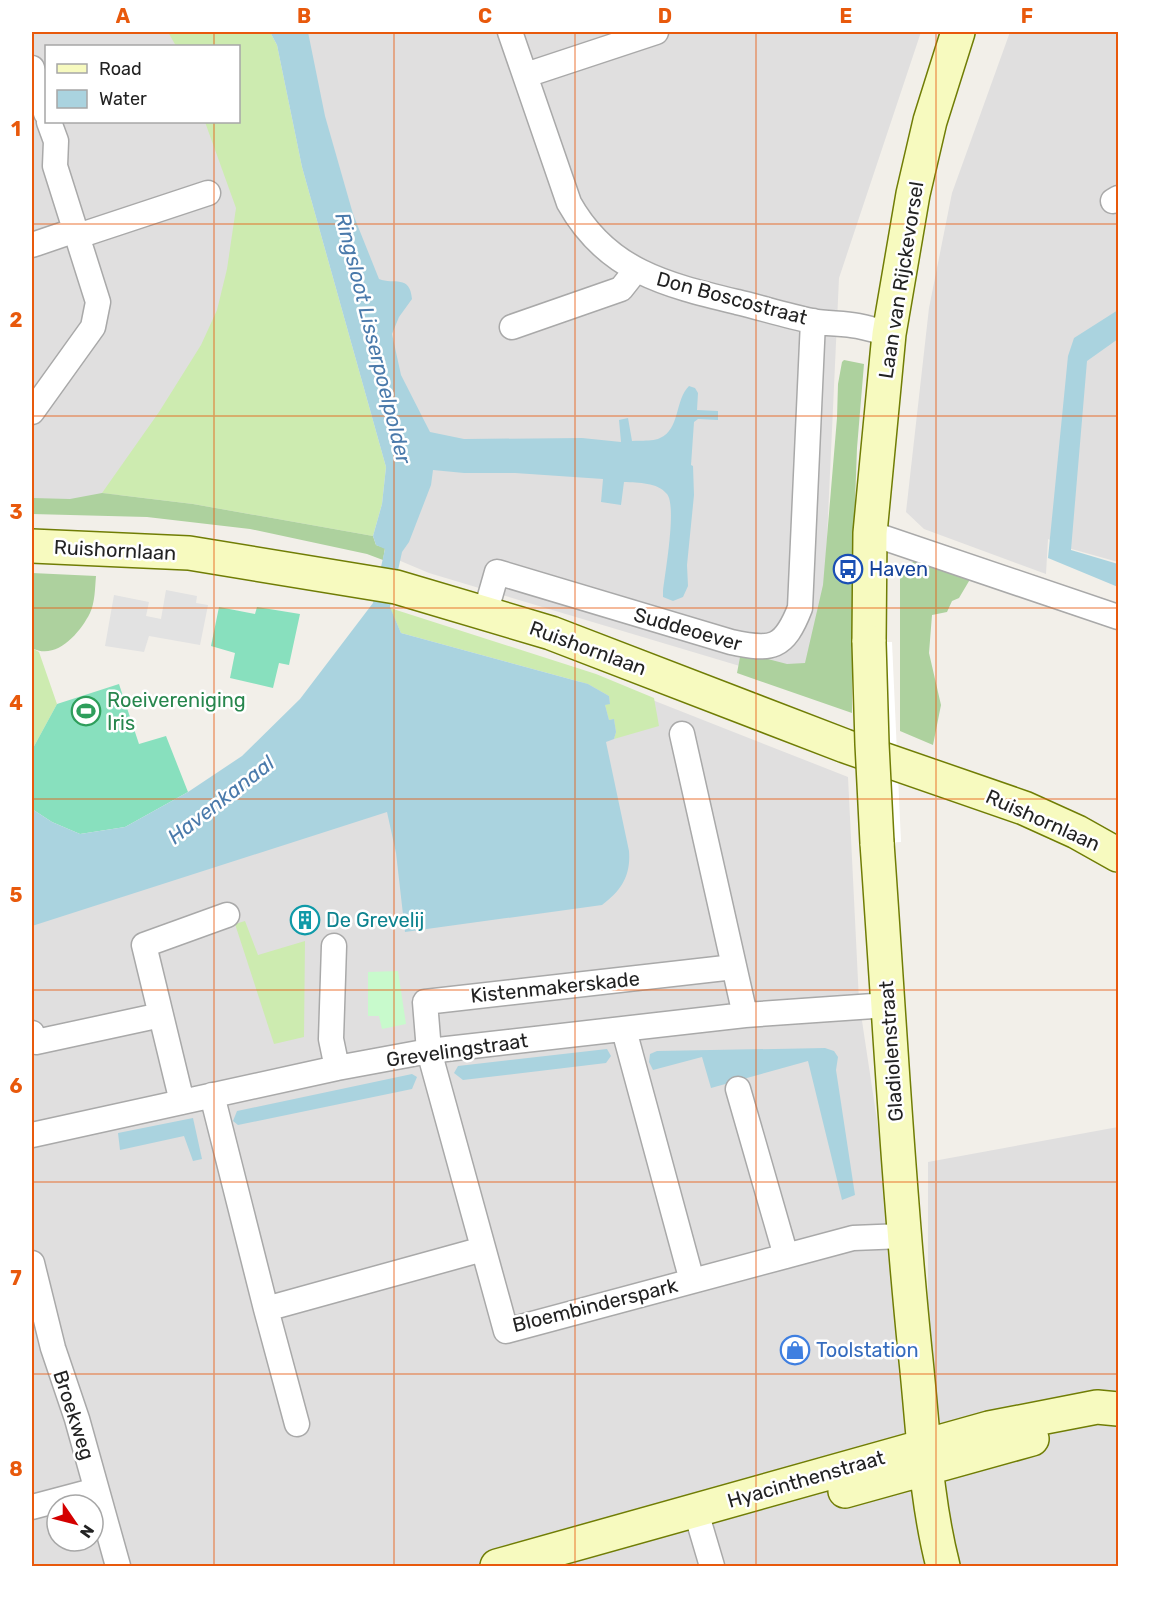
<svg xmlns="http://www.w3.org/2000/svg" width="1150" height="1598" viewBox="0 0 1150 1598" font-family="Rubik,sans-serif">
  <rect width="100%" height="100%" fill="#f2efe9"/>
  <path fill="#e0dfdf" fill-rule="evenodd" d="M32,32h152l9,14h-147v76h182l25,70 -13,137 -132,181 -76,1z
    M284,32h637l-82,246 -19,412 -391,-117 -38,-16 14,-92z
    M1010,32h108v530l-50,-14 -20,-9 -2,35 -122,-45 -18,-17 23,-204 23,-115z
    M594,677l254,100 11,224 69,457v-296l190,-35v439h-1086v-661zM57,1505h36v36h-36z"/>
  <path fill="#cdebb0" d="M168,32h102l7,13 25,122 84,300 -4,37 -9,32 -180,-32 -91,-11 57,-81 42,-67 16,-35 10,-41 9,-61 -31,-86h33v-76h-62z
    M390,608l206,66 58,24 5,28 -45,13 2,-7 -2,-13 -5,1 -4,-15 5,-2 -1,-7 -21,-12 -187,-51z
    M32,648l7,4 18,52 -25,46z
    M245,921l13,34 47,-14 -1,96 -30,7 -39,-120z"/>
  <path fill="#add19e" d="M844,360l20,4 -7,84 -5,136v129l-115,-40 4,-21 46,12 18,-1 18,-78 14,-167 1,-34 4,-22z
    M102,493l91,11 180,32 3,9 9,3 -2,12 -16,-6 -117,-25 -103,-12 -115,-3v-16l38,1z
    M925,559l47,17 -13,22 -7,3 -5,11 -15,3 -3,38 12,52 -8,40 -33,-14v-154c6,-13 12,-16 25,-18z
    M32,573l64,3c-1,11 -1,27 -6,37 -10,20 -34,48 -58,35z"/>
  <path fill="#c8facc" d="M398,971l8,53 -24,5 -3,-13h-11v-44z"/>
  <path fill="#88e0be" d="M219,607l36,7 2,-7 43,7 -11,51 -10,-2 -6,25 -43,-10 5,-25 -24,-7z
    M119,684l20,60 27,-8 22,56 -63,35 -45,7 -28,-12 -20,-13v-59l25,-46z"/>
  <path fill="#e2e2e2" d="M166,590l31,6 -1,7 12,2 -8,40 -51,-9 -5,16 -39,-6 9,-51 35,7 -3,14 15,3z"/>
  <path fill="#aad3df" d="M270,32h38l17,84 28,98 26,65c15,6 31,-5 33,20l-13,18 -7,17 9,41 29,57 34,7 118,-1 39,4 -2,-22 9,-2 4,23c8,-1 20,1 28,-3 20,-8 15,-39 29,-52l6,2 3,5 -1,17 21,1v9l-20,-1 -4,3 -3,43 2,1 1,29 -7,70 1,21 -5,11 -10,4 -10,-4v-6c2,-18 14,-85 4,-97 -10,-12 -28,-11 -43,-12l-3,23 -20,-3 2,-23 -88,-6h-51l-31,-3 -2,15 -22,57 -7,10 -12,55 11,26 187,51 21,12 1,8 -5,1 4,15 5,-1 2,13 -2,7 -8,3 23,109c2,25 -8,40 -27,54l-197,27 -9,-79 -9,-41 -355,114v-117l20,13 28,12 45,-7 63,-35 54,-36 58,-57 73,-96 12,-54 -9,-4 -3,-9 9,-32 4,-37 -84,-300 -25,-122z
    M1118,310v29l-31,22 -16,189 47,14v23l-70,-29 20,-202 6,-18z
    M825,1048l9,3 4,6 -2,13 19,125 -13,5 -34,-139 -97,27 -9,-31 -49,13 -4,-8 1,-8 7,-3z
    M607,1049l4,7 -5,7 -143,17 -9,-7 4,-7z
    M412,1074l5,3 -5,12 -174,36 -5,-4 4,-10z
    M193,1118l9,41 -9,2 -9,-25 -64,14 -2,-17z"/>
  <path fill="#fff" d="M892,642l9,200 -35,2 -9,-201z"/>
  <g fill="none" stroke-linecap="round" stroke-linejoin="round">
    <g stroke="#a9a9a9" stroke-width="27">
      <path id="street" d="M510,32l59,171c38,68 97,82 168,99 25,6 50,14 75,19 15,3 31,2 46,5 10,2 21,5 31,8
        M32,68l14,45
        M526,75l130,-43
        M1113,201l5,-3
        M78,236l130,-43
        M32,245l44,-15
        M512,327l109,-38 15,-19
        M32,412l61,-85 5,-25 -43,-136 1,-25 -7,-19
        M870,533l248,84
        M485,614l12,-42 234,70c41,9 53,7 69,-34l13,-287
        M682,734l63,281
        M334,946l-3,93 6,29
        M734,967l-309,35 4,49 77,280 347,-93 50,-2
        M624,1030l68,251
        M32,1033l4,9 125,-27
        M738,1089l48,167
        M212,1095l54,214 31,115
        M182,1102l-38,-157 83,-30
        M32,1135l305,-67 92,-17 316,-36 143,-10
        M32,1263l21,85 24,71 41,147
        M266,1309l217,-60
        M32,1507l64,-17
        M696,1512l16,54"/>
    </g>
    <g stroke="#707d05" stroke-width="36">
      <path id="secondary" d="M32,546l157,7 207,34 155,46 294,113 179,62 53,24 41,23
        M869,642l1,-109 19,-199 24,-140 17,-73 28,-89
        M877,843c12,170 21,339 38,508 8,72 10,145 28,215
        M845,1491l187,-52
        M497,1566l492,-138 108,-21 21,2"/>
    </g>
    <use href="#street" stroke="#fff" stroke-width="24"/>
    <use href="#secondary" stroke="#f7fabf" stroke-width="33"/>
    <g stroke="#707d05" stroke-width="36" stroke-linecap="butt">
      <path id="secondary-bridge" d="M869,642l3,102 5,99"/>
    </g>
    <use href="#secondary-bridge" stroke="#f7fabf" stroke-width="33"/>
  </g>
  <path fill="none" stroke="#e8590c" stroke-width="1.5" stroke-opacity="0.55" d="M214,32v14M394,32v1534M575,32v1534M756,32v1534M936,32v1534M214,122v1444M32,224h1086M32,416h1086M32,608h1086M32,799h1086M32,990h1086M32,1182h1086M32,1374h1086"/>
  <defs>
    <g id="bus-ring" transform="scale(1.5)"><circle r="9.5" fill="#fff" stroke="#1a4fb4" stroke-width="1.5"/><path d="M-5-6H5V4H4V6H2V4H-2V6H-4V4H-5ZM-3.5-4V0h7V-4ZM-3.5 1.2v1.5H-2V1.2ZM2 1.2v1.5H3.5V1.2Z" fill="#1a4fb4"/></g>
    <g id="stadium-ring" transform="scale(1.5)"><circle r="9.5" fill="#fff" stroke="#2e9e5b" stroke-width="1.5"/><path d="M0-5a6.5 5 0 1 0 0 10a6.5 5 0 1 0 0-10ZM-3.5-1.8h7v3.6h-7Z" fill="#2e9e5b"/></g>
    <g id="building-ring" transform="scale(1.5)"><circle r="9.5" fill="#fff" stroke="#0f9aa8" stroke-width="1.5"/><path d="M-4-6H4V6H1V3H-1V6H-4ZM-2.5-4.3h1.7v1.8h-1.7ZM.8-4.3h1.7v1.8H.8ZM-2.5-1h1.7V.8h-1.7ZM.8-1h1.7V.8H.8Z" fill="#0f9aa8"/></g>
    <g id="shop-ring" transform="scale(1.5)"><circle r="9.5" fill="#fff" stroke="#3f7fe0" stroke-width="1.5"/><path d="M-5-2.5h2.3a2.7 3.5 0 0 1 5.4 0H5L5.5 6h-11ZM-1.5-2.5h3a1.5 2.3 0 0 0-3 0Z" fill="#3f7fe0"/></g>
  </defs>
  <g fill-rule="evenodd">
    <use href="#bus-ring" x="848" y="569"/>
    <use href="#stadium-ring" x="86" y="711"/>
    <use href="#building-ring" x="305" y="920"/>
    <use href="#shop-ring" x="795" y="1350"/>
  </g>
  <g text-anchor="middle" stroke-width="5" stroke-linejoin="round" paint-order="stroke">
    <g font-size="20" fill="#222" stroke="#fff">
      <text transform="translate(901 280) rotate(-81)" y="7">Laan van Rijckevorsel</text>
      <text transform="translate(732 298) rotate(15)" y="7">Don Boscostraat</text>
      <text transform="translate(115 550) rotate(3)" y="7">Ruishornlaan</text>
      <text transform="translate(688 629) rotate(16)" y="7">Suddeoever</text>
      <text transform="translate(588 648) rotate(20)" y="7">Ruishornlaan</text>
      <text transform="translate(1043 820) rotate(24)" y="7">Ruishornlaan</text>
      <text transform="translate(555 987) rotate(-6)" y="7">Kistenmakerskade</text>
      <text transform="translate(457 1050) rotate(-8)" y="7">Grevelingstraat</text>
      <text transform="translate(891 1051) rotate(-94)" y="7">Gladiolenstraat</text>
      <text transform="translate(595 1305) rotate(-14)" y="7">Bloembinderspark</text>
      <text transform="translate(74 1415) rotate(72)" y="7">Broekweg</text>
      <text transform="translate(806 1479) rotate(-16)" y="7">Hyacinthenstraat</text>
    </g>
    <g font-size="20" fill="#164399" stroke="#fff" text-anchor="start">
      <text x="869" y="576">Haven</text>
    </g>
    <g font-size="20" fill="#27864d" stroke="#fff" text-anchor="start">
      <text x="107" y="707">Roeivereniging<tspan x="107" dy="23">Iris</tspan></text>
    </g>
    <g font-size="20" fill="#0d838f" stroke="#fff" text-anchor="start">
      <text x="326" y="927">De Grevelij</text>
    </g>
    <g font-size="20" fill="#366cbe" stroke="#fff" text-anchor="start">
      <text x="816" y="1357">Toolstation</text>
    </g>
    <g font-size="21" font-style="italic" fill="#4a7aab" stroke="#fff">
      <text transform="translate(373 338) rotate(76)" y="7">Ringsloot Lisserpoelpolder</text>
      <text transform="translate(221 800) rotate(-38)" y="7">Havenkanaal</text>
    </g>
  </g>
  <rect width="1150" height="1598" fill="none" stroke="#ffffff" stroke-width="66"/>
  <rect x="45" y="45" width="195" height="78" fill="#ffffff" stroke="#a7a7a7" stroke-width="1.5"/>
  <rect x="57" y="64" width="30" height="9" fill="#f7fabf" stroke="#a7a7a7" stroke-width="1.5"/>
  <text x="99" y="75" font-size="18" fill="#222222">Road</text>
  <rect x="57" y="90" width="30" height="18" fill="#aad3df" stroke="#a7a7a7" stroke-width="1.5"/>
  <text x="99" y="105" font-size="18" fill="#222222">Water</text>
  <g transform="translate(75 1523) rotate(125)"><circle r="28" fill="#ffffff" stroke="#a7a7a7" stroke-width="1.5"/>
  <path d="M0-4.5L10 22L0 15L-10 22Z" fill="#d40000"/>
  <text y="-9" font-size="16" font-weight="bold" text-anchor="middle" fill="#222222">N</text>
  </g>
  <rect x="33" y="33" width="1084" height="1532" fill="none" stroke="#e8590c" stroke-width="2"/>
  <g font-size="20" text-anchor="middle" font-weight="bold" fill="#e8590c">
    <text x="123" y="23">A</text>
    <text x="304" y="23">B</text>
    <text x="485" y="23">C</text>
    <text x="665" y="23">D</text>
    <text x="846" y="23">E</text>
    <text x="1027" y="23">F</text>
    <text x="16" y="136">1</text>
    <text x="16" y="327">2</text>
    <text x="16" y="519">3</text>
    <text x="16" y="710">4</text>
    <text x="16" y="902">5</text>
    <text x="16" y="1093">6</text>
    <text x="16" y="1285">7</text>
    <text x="16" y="1476">8</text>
  </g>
</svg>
